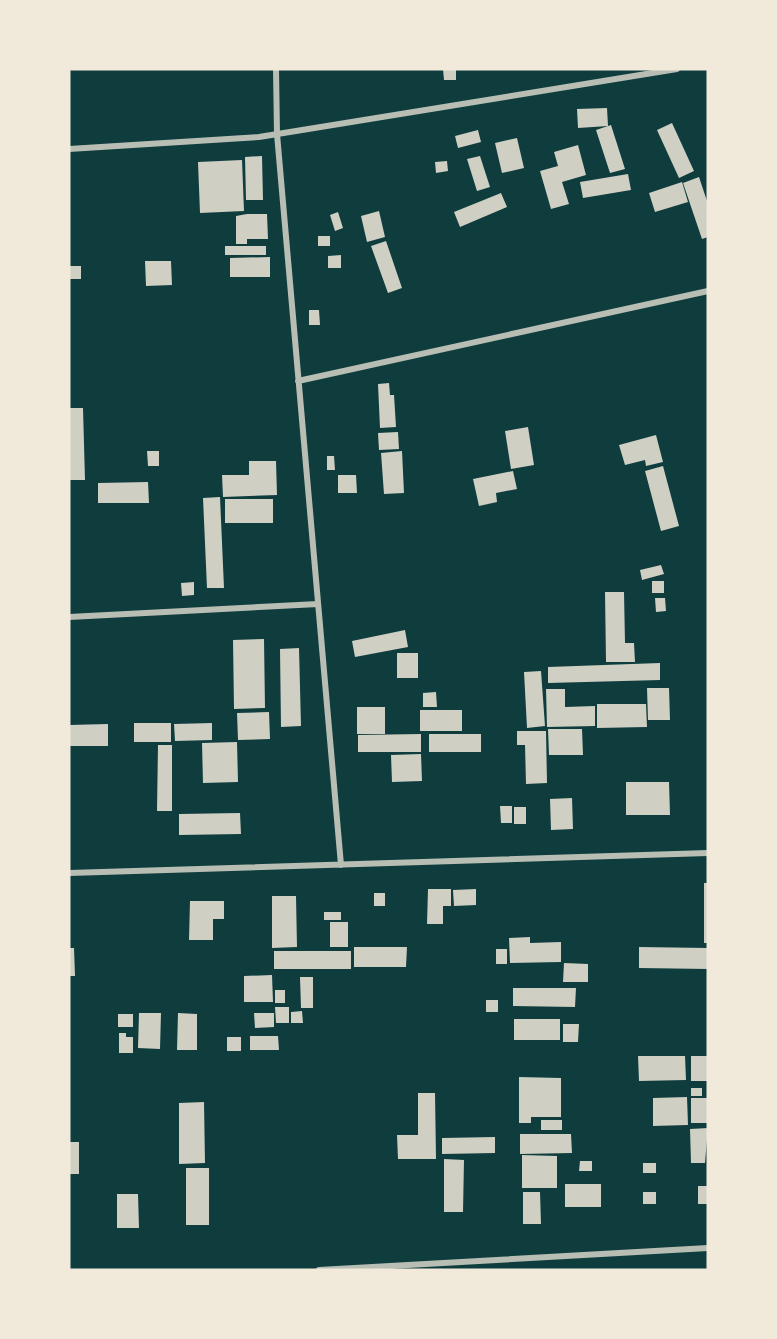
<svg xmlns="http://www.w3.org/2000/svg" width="777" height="1339" viewBox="0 0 777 1339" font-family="'IBM Plex Serif',serif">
  <rect width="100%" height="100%" fill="#0f3d3e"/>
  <path fill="#cfcfc3" d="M443,69h13v11h-12z
    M607,108l1,18 -30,2 -1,-19z
    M672,123l22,48 -15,7 -22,-48z
    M611,125l14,44 -15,4 -14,-43z
    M478,130l3,12 -23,6 -3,-12z
    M517,138l7,30 -22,5 -7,-30z
    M578,145l8,30 -24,7 7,22 -18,5 -11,-38 18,-5 -4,-14z
    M262,156l1,44h-17l-1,-43z
    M480,156l10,31 -13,4 -10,-32z
    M242,160l2,51 -44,2 -2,-51z
    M447,161l1,10 -12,2 -1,-11z
    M628,174l3,16 -48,8 -3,-16z
    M699,177l9,27v33l-6,2 -19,-56z
    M682,182l6,20 -33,10 -6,-19z
    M501,193l6,14 -47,20 -6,-15z
    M379,211l6,26 -18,5 -6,-26z
    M338,212l5,16 -8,3 -5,-16z
    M247,214h20l1,25h-21v5h-11v-28z
    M318,236h12v10h-12z
    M386,241l16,47 -14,5 -17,-47z
    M225,246h41v9h-41z
    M341,255v13h-13v-12z
    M270,257v20h-40v-19z
    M145,261h26l1,24 -26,1z
    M69,266h12v13h-12z
    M309,310h10l1,15h-11z
    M389,383l1,12h4l2,32 -16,1 -2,-44z
    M69,408h14l2,72h-16z
    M528,427l6,38 -23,4 -6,-38z
    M398,432l1,17 -20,1 -1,-17z
    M656,435l7,27 -17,4 -1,-6 -20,5 -6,-20z
    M147,451h12v15h-11z
    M402,451l2,42 -20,1 -3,-41z
    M327,456h7l1,14h-8z
    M249,461h27l1,34 -54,2 -1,-22h27z
    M663,466l16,60 -18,5 -16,-60z
    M513,471l4,18 -21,4 1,9 -18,4 -6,-27z
    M338,475h18l1,18h-19z
    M148,482l1,21h-51v-20z
    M220,497l4,91h-17l-4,-90z
    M225,499h48v24h-48z
    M661,565l3,9 -22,6 -2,-10z
    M652,581h12v12h-12z
    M194,582v13l-12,1 -1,-13z
    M605,592h19l1,51h9l1,19h-29z
    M655,598h10l1,13 -10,1z
    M405,630l3,17 -53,10 -3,-16z
    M264,639l1,69 -31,1 -1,-69z
    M299,648l2,78 -20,1 -1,-78z
    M397,653h21v25h-21z
    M660,663v17l-112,3v-16z
    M541,671l4,55 -18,2 -3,-56z
    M647,688h22l1,32h-22z
    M546,689h19v18l30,-1v20l-48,1z
    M436,692l1,15h-14v-14z
    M597,704h49l1,23 -50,1z
    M357,707h28v27h-28z
    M420,710h42v21h-42z
    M269,712l1,27 -32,1 -1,-27z
    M134,723h37v19h-37z
    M212,723v17l-37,1 -1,-17z
    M108,724v22h-39v-21z
    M548,729h34l1,26h-34z
    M517,731h29l1,52 -21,1 -1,-39h-8z
    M421,734v18h-63v-17z
    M429,734h52v18h-52z
    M237,742l1,40 -35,1 -1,-40z
    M158,745h14v66h-15z
    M421,754l1,27 -30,1 -1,-27z
    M626,782h43l1,33h-44z
    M572,798l1,31 -22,1 -1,-31z
    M500,806h12v17h-11z
    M514,807h12v17h-12z
    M240,813l1,21 -62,1v-21z
    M704,883h4v60h-4z
    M428,889h23v17h-8v18h-16z
    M476,889v16l-22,1 -1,-16z
    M374,893h11v13h-11z
    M272,896h24l1,51 -25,1z
    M190,901h34v18h-11v21h-24z
    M324,912h17v8h-17z
    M330,922h18v25h-18z
    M530,937v6l31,-1v20l-51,1 -1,-25z
    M354,947h53l-1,20h-52z
    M639,947l69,1v21l-69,-1z
    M69,948h5l1,28h-6z
    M496,949h11v15h-11z
    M274,951h77v18h-77z
    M564,963l24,1v18h-25z
    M272,975l1,27h-29v-26z
    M300,977h13v31h-12z
    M513,988h63l-1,19 -62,-1z
    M275,990h10v13h-10z
    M486,1000h12v12h-12z
    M275,1007h14v16h-13z
    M302,1011l1,12h-12v-11z
    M139,1013h22l-1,36 -22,-1z
    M178,1013l19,1v36h-20z
    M254,1013h20v14l-19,1z
    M118,1014h15v13h-15z
    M514,1019h46v21h-46z
    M563,1024h16l-1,18h-15z
    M119,1033h7v4h7v16h-14z
    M250,1036h28l1,14h-29z
    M227,1037h14v14h-14z
    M638,1056h47l1,24 -47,1z
    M691,1056h17v25h-17z
    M519,1077l42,1v39h-30v6h-12z
    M691,1088h11v8h-11z
    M418,1093h17l1,66h-38l-1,-24h21z
    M687,1097l1,28 -35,1v-28z
    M691,1098h17v25h-17z
    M204,1102l1,61 -26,1v-61z
    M541,1120h21v10h-21z
    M708,1128l-3,35h-14l-1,-34z
    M520,1134h51l1,19 -52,1z
    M495,1137v16l-53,1v-16z
    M69,1142h10v32h-10z
    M522,1155l35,1v32h-35z
    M444,1159l20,1 -1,52h-19z
    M580,1161h12v10h-13z
    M643,1163h13v10h-13z
    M186,1168h23v57h-23z
    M565,1184h36v23h-36z
    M698,1186h10v18h-10z
    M523,1192h17l1,32h-18z
    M643,1192h13v12h-13z
    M117,1194h21l1,34h-22z"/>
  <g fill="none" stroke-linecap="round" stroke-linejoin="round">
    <path stroke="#b8beb3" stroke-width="6" d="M276,69l1,65 64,731
      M69,149l190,-12 418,-68
      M298,381l410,-90
      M69,617l249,-13
      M69,873l639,-20
      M319,1270l389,-22"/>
  </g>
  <rect width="777" height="1339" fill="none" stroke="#f1e9da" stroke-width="141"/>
</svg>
